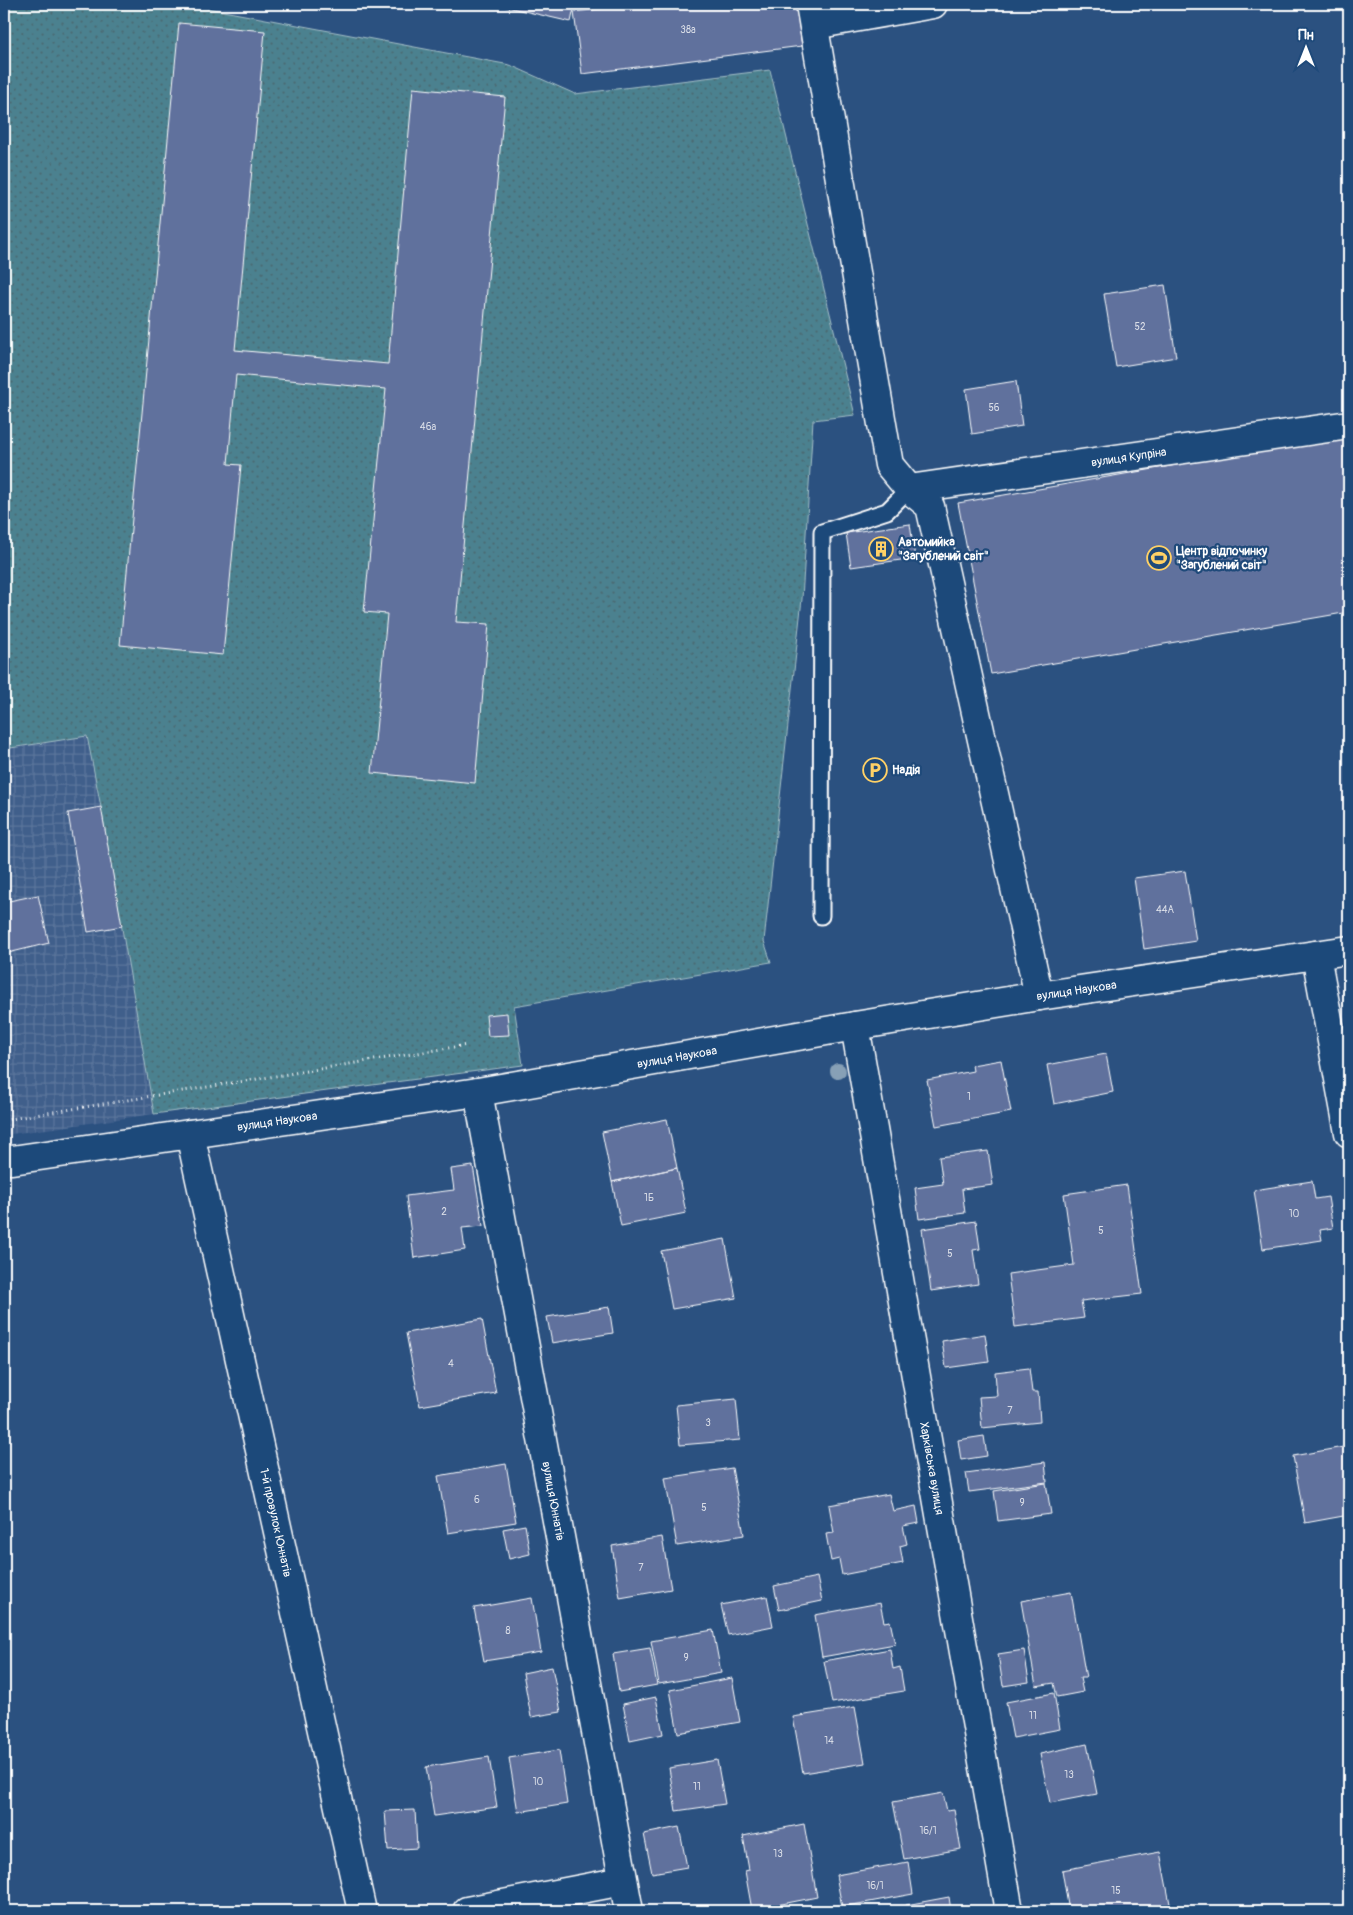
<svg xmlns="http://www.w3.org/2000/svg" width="1353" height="1915" viewBox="0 0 1353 1915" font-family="Pangolin,sans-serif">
  <defs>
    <pattern id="industrial-grid" width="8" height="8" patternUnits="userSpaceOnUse" patternTransform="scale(1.25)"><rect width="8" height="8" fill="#3f5e8b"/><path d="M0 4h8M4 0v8" fill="none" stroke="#5c769c"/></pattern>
    <pattern id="park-dots" width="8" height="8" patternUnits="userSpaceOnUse" patternTransform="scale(1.25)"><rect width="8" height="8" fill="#4c818f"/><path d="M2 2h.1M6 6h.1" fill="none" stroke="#4c6971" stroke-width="1.8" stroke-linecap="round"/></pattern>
  </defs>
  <rect width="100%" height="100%" fill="#2b5180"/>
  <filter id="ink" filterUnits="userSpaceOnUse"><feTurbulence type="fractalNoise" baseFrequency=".02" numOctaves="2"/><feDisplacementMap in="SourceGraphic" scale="10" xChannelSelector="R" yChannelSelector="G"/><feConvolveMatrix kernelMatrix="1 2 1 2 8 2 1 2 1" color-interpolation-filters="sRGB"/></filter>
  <g filter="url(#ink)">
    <path fill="url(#industrial-grid)" d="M87,736l14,71 53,307 -150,21v-386z"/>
    <path fill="url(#park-dots)" stroke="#a6c0c7" d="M4,4h182l324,61 65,29 195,-24 85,345 -42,5 -11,179 -38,342 7,21 -257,44 9,59 -369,49 -53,-307 -14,-71 -83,13z"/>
    <path fill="#61719d" stroke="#fff" d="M494,4h81l-4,18z
      M643,4h153l6,42 -220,28 -8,-62z
      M179,23l86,8 -30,319 153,14 25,-276 92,9 -49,525 33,2 -14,159 -103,-10 15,-159 -23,-2 22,-223 -150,-14 -8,89 13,1 -18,190 -103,-10z
      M1165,285l11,72 -60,10 -12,-73z
      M1016,381l6,45 -50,8 -6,-45z
      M1349,435v177l-358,62 -33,-171z
      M910,524l5,34 -64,9 -5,-34z
      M101,807l21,119 -34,6 -20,-119z
      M1185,871l11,70 -52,8 -10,-71z
      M38,895l11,48 -45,11v-52z
      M507,1013l2,22 -21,1 -2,-21z
      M1106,1054l7,38 -59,12 -7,-39z
      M1001,1060l10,52 -75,14 -9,-46 46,-9 -1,-6z
      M667,1119l10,49 -65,14 -10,-50z
      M988,1151l5,34 -31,4 3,24 -46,6 -4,-31 28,-4 -4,-27z
      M473,1166l10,60 -21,2 3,22 -51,8 -8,-62 48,-6 -3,-21z
      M677,1168l9,45 -65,13 -9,-44z
      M1312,1181l3,18 13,-2 5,31 -13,2 2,10 -59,9 -9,-59z
      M1127,1185l15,109 -61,7 3,17 -69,9 -7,-53 66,-9 -10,-71z
      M976,1221l4,28 -7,1 5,34 -47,7 -9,-62z
      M725,1239l11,59 -64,11 -11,-58z
      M609,1307l4,26 -61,10 -5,-26z
      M482,1319l14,74 -76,13 -14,-73z
      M985,1334l4,28 -43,6 -4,-27z
      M1029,1368l3,24h6l2,30 -58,6 -3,-31 18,-1 -2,-24z
      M736,1399l4,41 -60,5 -4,-40z
      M984,1436l3,20 -26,4 -3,-20z
      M1349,1446v69l-44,8 -12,-67z
      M1045,1462l2,20 -78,10 -3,-19z
      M506,1464l10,58 -68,11 -10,-57z
      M732,1468l12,67 -67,11 -12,-68z
      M1046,1483l5,31 -53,7 -4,-30z
      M889,1494l4,17 23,-5 3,17 -16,3 4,18 -7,2 3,17 -61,12 -3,-16 -8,2 -5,-27 8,-1 -5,-28z
      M525,1525l5,29 -21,5 -6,-30z
      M662,1537l9,52 -51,9 -8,-52z
      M817,1577l5,24 -43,9 -5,-24z
      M1071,1592l15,86h-6l3,14 -26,5 -3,-14 -18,3 -15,-85z
      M767,1596l6,30 -45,9 -7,-30z
      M532,1598l9,54 -57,9 -10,-53z
      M880,1603l4,19 6,-1 5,23 -73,13 -7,-42z
      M713,1630l8,43 -62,11 -8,-43z
      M650,1648l7,37 -38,7 -6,-38z
      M890,1649l3,20 7,-2 4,24 -72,12 -8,-42z
      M1024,1650l5,32 -26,4 -5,-32z
      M552,1667l9,45 -30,5 -8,-44z
      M732,1678l8,44 -62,11 -8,-43z
      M1054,1693l6,36 -47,9 -7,-36z
      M656,1697l7,37 -33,7 -7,-37z
      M855,1707l10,56 -62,10 -10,-56z
      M1087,1744l10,50 -47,9 -10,-49z
      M559,1750l8,54 -49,8 -9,-54z
      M489,1757l8,50 -63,9 -8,-49z
      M717,1760l8,44 -49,7 -7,-43z
      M943,1793l4,18 7,-1 7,39 -57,10 -11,-57z
      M415,1810l2,38 -29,2 -3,-39z
      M804,1824l13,73 -65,13 -7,-39 4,-1 -6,-34z
      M679,1827l8,40 -35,6 -8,-39z
      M1160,1852l11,57 -10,2h-92l-7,-41z
      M908,1862l5,32 -71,13 -6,-32z
      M949,1897l2,14h-43l-2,-6z"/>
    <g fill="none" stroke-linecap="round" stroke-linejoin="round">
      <g stroke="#fff" stroke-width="19">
        <path id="service" d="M821,916l1,-384 65,-21 22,-22"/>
      </g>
      <g stroke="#fff" stroke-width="31">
        <g id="minor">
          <path d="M810,4l79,461 20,24 21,17 109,490"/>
          <path d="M814,25l119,-21"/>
          <path id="s1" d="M909,489l440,-64"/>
          <path d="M1316,955l33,178"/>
          <path id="s2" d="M855,1026l154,885"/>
          <path id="s3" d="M478,1092l151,819"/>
          <path id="s4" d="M190,1134l172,777"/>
          <path id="s5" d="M4,1159l8,1 466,-68 377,-66 184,-30 310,-46"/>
          <path d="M467,1911l156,-30"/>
        </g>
      </g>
      <path stroke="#fff" stroke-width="3" stroke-dasharray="1 4" stroke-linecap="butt" d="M4,1120l463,-75"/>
      <use href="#service" stroke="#1f4a7a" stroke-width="15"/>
      <use href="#minor" stroke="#1f4a7a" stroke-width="28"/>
    </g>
    <circle fill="#87a0b6" cx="838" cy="1071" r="8"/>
  </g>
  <defs>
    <g id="building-ring" transform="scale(1.25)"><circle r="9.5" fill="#1f4a7a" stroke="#ffd166" stroke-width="1.5"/><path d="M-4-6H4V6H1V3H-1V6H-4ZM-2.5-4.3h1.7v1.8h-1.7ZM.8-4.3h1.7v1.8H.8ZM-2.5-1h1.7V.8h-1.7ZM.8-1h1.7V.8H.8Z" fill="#ffd166"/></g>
    <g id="stadium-ring" transform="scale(1.25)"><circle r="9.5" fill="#1f4a7a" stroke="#ffd166" stroke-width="1.5"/><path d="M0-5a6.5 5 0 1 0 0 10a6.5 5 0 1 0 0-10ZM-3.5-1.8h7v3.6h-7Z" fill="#ffd166"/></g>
    <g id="parking-ring" transform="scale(1.25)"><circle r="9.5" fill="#1f4a7a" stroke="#ffd166" stroke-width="1.5"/><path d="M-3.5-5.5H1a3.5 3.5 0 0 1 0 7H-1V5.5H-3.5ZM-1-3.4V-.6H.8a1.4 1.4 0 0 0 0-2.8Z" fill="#ffd166"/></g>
  </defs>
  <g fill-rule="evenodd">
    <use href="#building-ring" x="881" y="549"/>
    <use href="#stadium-ring" x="1159" y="558"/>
    <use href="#parking-ring" x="875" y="770"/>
  </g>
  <g text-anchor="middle" stroke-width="4.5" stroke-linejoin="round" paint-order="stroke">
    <g font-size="10" fill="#d8dce6">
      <text x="688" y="33">38а</text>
      <text x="1140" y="330">52</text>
      <text x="994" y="411">56</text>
      <text x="428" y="430">46а</text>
      <text x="1165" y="913">44А</text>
      <text x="969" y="1100">1</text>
      <text x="649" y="1201">1Б</text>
      <text x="444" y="1215">2</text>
      <text x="1294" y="1217">10</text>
      <text x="1101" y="1234">5</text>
      <text x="950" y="1257">5</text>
      <text x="451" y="1367">4</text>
      <text x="1010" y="1414">7</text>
      <text x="708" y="1426">3</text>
      <text x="477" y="1503">6</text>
      <text x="1022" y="1506">9</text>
      <text x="704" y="1511">5</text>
      <text x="641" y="1571">7</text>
      <text x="508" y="1634">8</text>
      <text x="686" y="1661">9</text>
      <text x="1033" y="1719">11</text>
      <text x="829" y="1744">14</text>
      <text x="1069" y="1778">13</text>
      <text x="538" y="1785">10</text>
      <text x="697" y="1790">11</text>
      <text x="928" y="1834">16/1</text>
      <text x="778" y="1857">13</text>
      <text x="875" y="1889">16/1</text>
      <text x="1116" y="1894">15</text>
    </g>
    <g font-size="12" fill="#fff" stroke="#1f4a7a">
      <text dy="4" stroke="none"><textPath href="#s1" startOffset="222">вулиця Купріна</textPath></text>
      <text dy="4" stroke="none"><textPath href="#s5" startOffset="1086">вулиця Наукова</textPath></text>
      <text dy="4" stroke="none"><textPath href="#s5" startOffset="681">вулиця Наукова</textPath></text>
      <text dy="4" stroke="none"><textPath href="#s5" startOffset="276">вулиця Наукова</textPath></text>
      <text dy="4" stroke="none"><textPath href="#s2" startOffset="449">Харківська вулиця</textPath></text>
      <text dy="4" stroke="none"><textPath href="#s3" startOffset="416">вулиця Юннатів</textPath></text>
      <text dy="4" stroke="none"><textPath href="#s4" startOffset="398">1-й провулок Юннатів</textPath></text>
    </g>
    <g font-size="12" font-weight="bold" fill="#fff" stroke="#1f4a7a" text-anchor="start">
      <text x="898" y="546">Автомийка<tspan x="898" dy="14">"Загублений світ"</tspan></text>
      <text x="1176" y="555">Центр відпочинку<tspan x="1176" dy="14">"Загублений світ"</tspan></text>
      <text x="892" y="774">Надія</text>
    </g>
  </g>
  <rect width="1353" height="1915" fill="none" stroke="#1f4a7a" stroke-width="20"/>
  <rect x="10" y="10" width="1333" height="1895" fill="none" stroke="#fff" stroke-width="2" filter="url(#ink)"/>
  <g transform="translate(1306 48)" stroke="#1f4a7a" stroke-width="4" paint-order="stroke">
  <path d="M0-4L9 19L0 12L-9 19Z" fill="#ffffff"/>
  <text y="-8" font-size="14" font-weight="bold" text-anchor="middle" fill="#ffffff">Пн</text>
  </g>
</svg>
